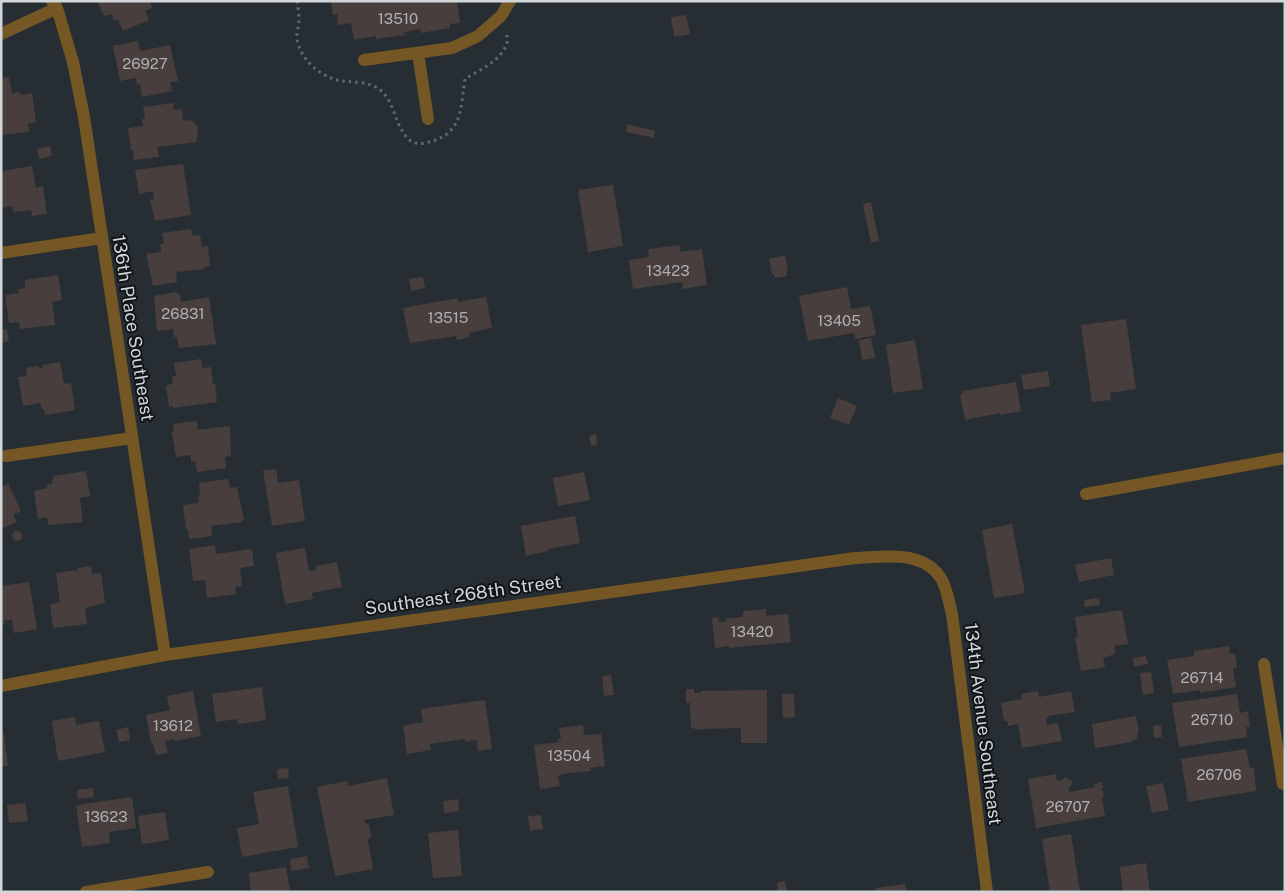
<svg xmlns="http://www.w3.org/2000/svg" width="1286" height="893" viewBox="0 0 1286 893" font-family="'Public Sans',sans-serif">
  <rect width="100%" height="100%" fill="#272e33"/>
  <path fill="#483e3d" d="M97,1h53l2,7 -7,3 4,9 -26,11 -5,-12 -4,2 -2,-7 -8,2z
    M331,1h126l3,22 -10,1v4l-29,5 -1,-4 -16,3 1,3 -29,4v-3l-22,4 -3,-17 -13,2 -1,-11 -4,1z
    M686,15l4,19 -16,3 -3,-20z
    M138,41l2,10 30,-6 8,36 -8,1 2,9 -30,6 -2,-13 -3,1 -1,-7 -16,3 -7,-35z
    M9,77l3,16 8,-1 1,3 11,-2 4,29 -8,2 1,8 -28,3v-57z
    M173,103l1,7 8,-1 1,12 9,-1 5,6 1,8 -2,8 -39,5 2,10 -25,3 -1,-10h-2l-3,-22 15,-2 -1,-7h3l-2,-12z
    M627,124l28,7 -1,7 -28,-6z
    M50,146l2,10 -13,3 -2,-10z
    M183,164l8,51 -36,6 -5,-21 4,-1 -1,-8 -14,3 -4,-24z
    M32,166l4,22 7,-2 4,28 -15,2 -1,-6 -18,2 -1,-6 -11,2v-37z
    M613,185l10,61 -35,6 -10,-62z
    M871,202l8,39 -8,2 -8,-39z
    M191,229l2,7 7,-1 2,12 6,-1 2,20 -6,1v2l-28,3 1,10 -24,4 -7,-32 15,-2 -1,-8h4l-2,-11z
    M680,245v7l22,-3 5,36 -24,4 -1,-7 -49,7 -4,-29 20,-3 -1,-8z
    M785,255l3,16 -2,1 1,4 -12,2 -1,-4h-2l-3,-15z
    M58,275l4,25 -10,2 3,23 -35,4 -1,-7 -10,1 -4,-28 14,-2 -1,-4 7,-1v-8z
    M423,277l2,11 -14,3 -2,-12z
    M847,287l4,22 19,-3 6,29 -21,4 -1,-6 -46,8 -9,-45z
    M177,292v3l3,-1 1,8 28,-5 7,47 -37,4 -2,-11h-3l-1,-8 -16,2 -3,-35z
    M486,297l6,31 -23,5 1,4 -13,3 -1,-4 -46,7 -7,-35 55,-10v4z
    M1126,319l10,70 -26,4 1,7 -19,2 -11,-77z
    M7,329l2,12 -8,2v-13z
    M871,338l4,20 -13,2 -3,-20z
    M915,340l8,49 -30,4 -7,-48z
    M201,359l1,9 9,-1 2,17h2l2,18 -44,6v-2l-4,1 -3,-21 7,-3 -1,-7h4l-2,-13z
    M60,362l4,22 7,-1 4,27 -30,5 -1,-6h-2l-2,-6 -17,3 -5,-29 9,-1 -1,-8 12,-2 1,2h4v-3z
    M1048,371l2,15 -26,4 -3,-15z
    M1016,382l5,29 -21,4v-2l-35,7 -5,-24 3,-5z
    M838,398l19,8 -8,19 -19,-7z
    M197,421l1,9 32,-4 1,30 -6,1 1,11 -29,4 -2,-11 -4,1v-7l-15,2 -4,-25h2l-1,-8z
    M596,434l1,11 -6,1 -2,-10z
    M276,469l2,14 21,-3 6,41 -33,5 -9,-56z
    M86,471l4,25 -10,2 3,24 -35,3 -1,-8 -9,2 -4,-28 13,-3 -1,-3 6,-1 1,-8z
    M584,472l6,28 -32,6 -5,-28z
    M228,479l2,9 7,-1 7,33 -3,2 -30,4 1,10 -23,3 -1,-10 -2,1 -3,-25 16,-2 -1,-7 2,-1 -1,-12z
    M8,483l13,28 -8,4 4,7 -16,7v-42z
    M575,516l5,27 -32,6v2l-22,5 -5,-30z
    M1012,524l13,69 -31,5 -12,-68z
    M12 536a5 5 0 1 1 10 0a5 5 0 1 1-10 0Z
    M215,545l1,9 36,-5 2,17 -14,2 2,18 -7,1 1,7 -29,4 -2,-18 -12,1 -4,-32z
    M305,548l4,23 7,-1v-4l21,-4 5,25 -30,6 1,6 -28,5 -9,-51z
    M1111,558l3,17 -35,7 -4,-17z
    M91,566l1,8 9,-1 4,30 -20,5 2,16 -34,4 -3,-24 10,-1 -4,-30 22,-3v-2z
    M29,582l8,47 -23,4 -2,-13 -8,1 1,3 -4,1v-39z
    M1099,598l1,7 -15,2 -1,-7z
    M766,609v7l22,-2 3,28 -62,6v-2l-14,2 -3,-30 6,-1 1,5h7v-3l17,-2v-6z
    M1122,610l6,34 -14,2 1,8 -12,4 2,9 -24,4 -6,-34h3l-3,-20z
    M1229,646l1,8h5l2,14h-4l3,19 -36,6v-3l-27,4 -6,-34 27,-4v-5z
    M1146,656l2,8 -14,3 -1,-9z
    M1151,672l3,21 -11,2 -3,-22z
    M611,675l3,20 -10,1 -2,-20z
    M262,687l4,33 -28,4 -1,-5 -21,3 -4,-28z
    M686,689h8v4h7v-2l66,-1v53h-26v-15l-39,1v1l-11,-2 -1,-25h-4z
    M193,691l8,45 -26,5 -1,-2 -9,2 3,12 -12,2 -3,-12h-2l-5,-28 24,-5 -3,-14z
    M1038,691l1,6 32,-6 4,21 -27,4v2l-2,1 1,6 11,-2 4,18 -40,7 -4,-24 -10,2 -1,-5h-3l-3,-18 21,-4 -1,-5z
    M782,694h12l1,23 -12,1z
    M1237,694l3,19 8,-2 2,16h-4l1,10 -68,10 -7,-44z
    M485,700l7,49 -14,2 -1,-11 -12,2v-3l-35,5 1,6 -24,4 -4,-28 20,-4 -2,-13z
    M1136,716l3,15 -2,1 1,7 -6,1v2l-37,6 -3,-24z
    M75,717l1,8 23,-4 6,31 -47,9 -6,-40z
    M583,725l1,10 17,-1 4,32 -15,2 1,3 -29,3 -4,2 2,10 -20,3 -6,-44 25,-3 -1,-3h3l-2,-11z
    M1161,725l1,12 -8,1 -1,-12z
    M128,727l2,13 -11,2 -3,-12z
    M1,734h3l4,32h-7z
    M1246,749l4,19h4l2,23 -68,11 -7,-43z
    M288,768l1,10 -11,1 -1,-10z
    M1056,774l1,7 5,-1 3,-3 8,5 -5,7 2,3 25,-5 -1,-3 8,-2 1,6 -3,1 1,2 2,-1 1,7 -2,1 3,18 -69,12 -8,-49z
    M387,778l7,37 -30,5 1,3 4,2 2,11 -3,4 5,29 -38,7 -18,-89 30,-6 1,5z
    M1163,783l6,27 -17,3 -6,-27z
    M288,786l10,61 -56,10 -5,-29 22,-4 -6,-32z
    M93,788l1,9 -16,2 -1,-9z
    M132,797l4,31 -27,4 1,11 -28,4 -6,-42z
    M458,799l1,12 -15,2 -1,-12z
    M25,803l3,18 -19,2 -2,-18z
    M165,812l4,28 -27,4 -4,-28z
    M541,815l2,14 -13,2 -2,-15z
    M458,830l4,46 -29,2 -5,-45z
    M1071,834l9,58h-30l-8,-53z
    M307,856l2,12 -18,3 -1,-12z
    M1146,863l4,29h-27l-3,-25z
    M286,867l4,25h-39l-2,-19z
    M785,881l2,11h-9l-1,-9z
    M905,884l2,8h-30l-1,-4z"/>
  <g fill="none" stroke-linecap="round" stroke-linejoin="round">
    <path stroke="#62686c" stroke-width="3" stroke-dasharray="2.5 4" stroke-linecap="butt" d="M297,1c1,6 2,13 2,19 0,7 -3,13 -2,19 3,21 25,39 45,42 12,1 27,1 37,8 15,11 15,32 26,46 4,7 12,10 20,8 38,-8 35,-32 40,-64 16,-10 38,-19 43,-39l-2,-7"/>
    <path stroke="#745724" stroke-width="12" d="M418,53l10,66
      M364,60l88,-12 26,-12 23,-20 9,-15
      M1,253l101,-15
      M6,456l126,-18"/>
    <path stroke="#745724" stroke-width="12" d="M52,1l5,7 16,54 11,55 81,538
      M1,34l56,-26
      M1086,494l199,-36
      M1264,664l19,120
      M1,686l164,-31 690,-97c30,-1 69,-9 87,22 5,9 7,23 10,34l35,278
      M86,892l122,-20"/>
  </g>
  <g text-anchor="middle" stroke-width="4" stroke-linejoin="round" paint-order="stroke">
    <g font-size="15" fill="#afb0b2">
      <text x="398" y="24">13510</text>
      <text x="145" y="69">26927</text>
      <text x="668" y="276">13423</text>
      <text x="183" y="319">26831</text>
      <text x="448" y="323">13515</text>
      <text x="839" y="326">13405</text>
      <text x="752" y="637">13420</text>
      <text x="1202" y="683">26714</text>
      <text x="1212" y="725">26710</text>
      <text x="173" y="731">13612</text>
      <text x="569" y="761">13504</text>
      <text x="1219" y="780">26706</text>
      <text x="1068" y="812">26707</text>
      <text x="106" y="822">13623</text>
    </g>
    <g font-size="18" fill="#d1d6d9" stroke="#121518">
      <text transform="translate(133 328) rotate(81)" y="6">136th Place Southeast</text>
      <text transform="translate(463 595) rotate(-8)" y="6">Southeast 268th Street</text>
      <text transform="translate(983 724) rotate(83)" y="6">134th Avenue Southeast</text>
    </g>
  </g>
  <rect width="1286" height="893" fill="none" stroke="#d1d6d9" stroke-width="5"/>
</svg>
